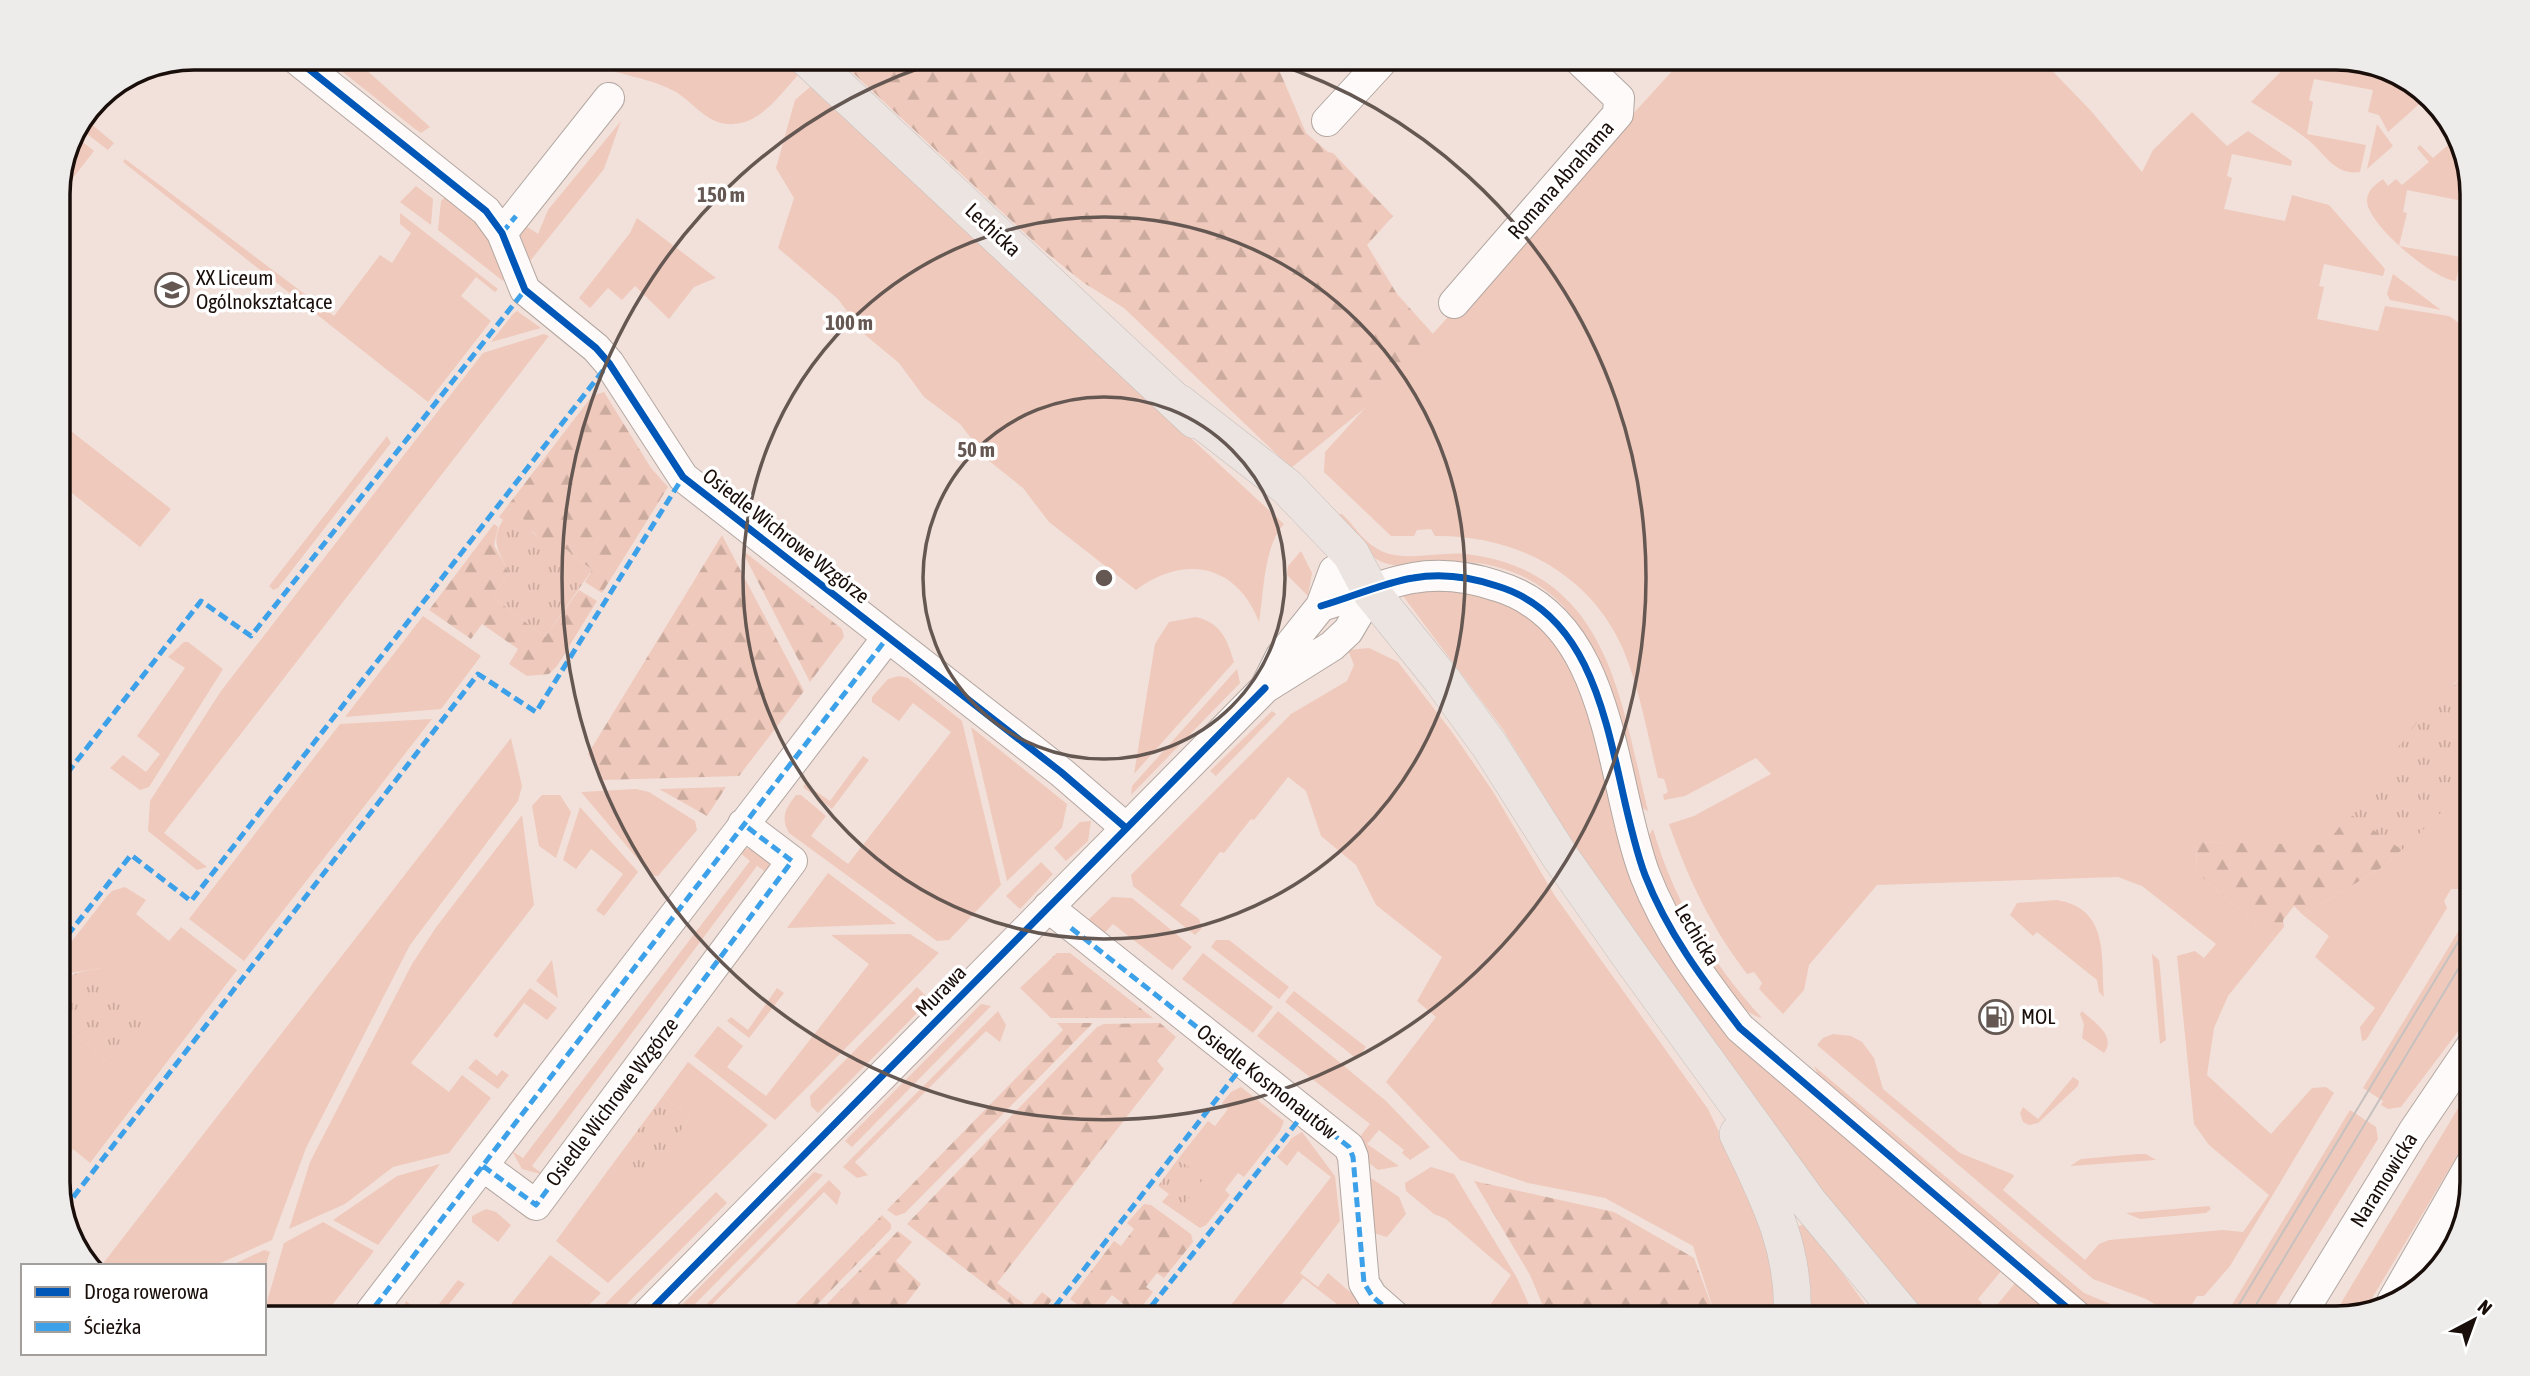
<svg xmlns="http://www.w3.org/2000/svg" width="2530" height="1376" viewBox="0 0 2530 1376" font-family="'Asap Condensed',sans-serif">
  <defs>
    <pattern id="forest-firs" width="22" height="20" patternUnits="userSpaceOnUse" patternTransform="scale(1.75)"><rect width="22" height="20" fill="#efc9bb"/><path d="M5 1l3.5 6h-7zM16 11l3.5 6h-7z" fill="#ccab9f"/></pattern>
    <pattern id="park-tufts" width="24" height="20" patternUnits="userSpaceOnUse" patternTransform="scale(1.75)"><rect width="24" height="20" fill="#efc9bb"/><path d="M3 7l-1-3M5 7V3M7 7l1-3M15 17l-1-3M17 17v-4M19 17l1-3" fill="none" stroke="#ccab9f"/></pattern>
  </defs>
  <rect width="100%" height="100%" fill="#f2e1da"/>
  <path fill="#efc9bb" d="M325,58h28l77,69 -9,6 -6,-4z
    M602,58h179l17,17c-22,24 -45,60 -83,46 -14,-6 -26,-21 -39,-29 -23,-13 -57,-18 -82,-26z
    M1684,58h356l52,54 50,60 11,-22 39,-38 35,34 21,-15 44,30 -1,5 -59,-12 -5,22 5,2 -8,31 61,12 7,-26 37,10 56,64 -2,7 -59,-12 -5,22 5,1 -7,32 61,12 7,-25 64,10 23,16v43l-12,54 12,3v236l-21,18 -4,-4 -121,164 -130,-4 1,31 77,66 -46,57 -14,32 -7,47 64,59 41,-46 14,-1 8,6 -104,173 -26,30h-7l-7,12 4,6 -5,4h-11l-32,-19 -53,-20 -276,-234 6,-7 10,-4 18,2 11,6 12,16 9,31 77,64 52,21 2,2 -11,14 82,70 14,-16 10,-4 114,-10 20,2 26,-37 -60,-50 -15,-21 -17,-168 18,-5 9,7 12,-14 -74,-58 -24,-9 -241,8 -68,80 -5,25 -21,24 -24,-25 3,-6 -8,-11 -7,2c-35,-46 -59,-95 -78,-150l25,-8 77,-42 -15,-16 -71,38 -21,4 -1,-5 5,-3 -4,-13 -6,-1c-10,-42 -18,-88 -35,-129 -33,-76 -108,-114 -188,-113l-4,-7 -14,1 -3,6h-23l-67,-64 1,-20z
    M2294,58h42l61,14 29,26 -38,34 -9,-17 -11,-3 5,-22 -59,-11 -5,21 4,2 -6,32 59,11 -6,27c-26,4 -36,-20 -53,-33 -18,-14 -37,-25 -56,-37z
    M810,87l474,437c-21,23 -20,69 -25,98 -22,-58 -75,-68 -123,-32l-87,-68 -26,-34 -35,-28 -28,-36 -36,-27 -25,-34 -35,-29 -26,-35 -60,-51 16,-50 -18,-30 19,-68z
    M84,118l30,25 -6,7 -30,-23z
    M621,121l-17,48 -74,92 -10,-26 3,-11 15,10 10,-24z
    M2377,124l16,22 -26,23z
    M73,134l21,17 -36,46 10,-56z
    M2454,140l11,25 3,37 -61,-12 -4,22 4,1 -8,33 62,11 -5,24c-22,-1 -89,-57 -89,-80 0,-11 8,-16 16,-22l5,7 8,-7 6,6 27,-23 -12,-14 3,-3 13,13z
    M125,159l209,157 46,-61 12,8 19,-30 -11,-9v-11l98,76 -3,3 -19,-15 -15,19 30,25 -63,81 -305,-240z
    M416,186l17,13 -2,26 -31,-23z
    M448,194l40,38 18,45 -3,4 -65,-51 3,-29z
    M637,218l79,60 -22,9 -25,32 -34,-33 -13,14 -14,-12 -18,20 -11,-10 51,-65z
    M2393,274l48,36 -51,-10 -3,-6z
    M517,311l24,17 -50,14 22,-28z
    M544,334l5,2 -385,497 43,34 -10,3 -49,-39 2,-30 71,-110 262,-338z
    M58,421l113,88 -31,38 -82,-65z
    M387,436l4,7 -113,145 -5,2 -4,-4z
    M1334,514h8c12,11 20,26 34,34 24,16 62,3 90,6 142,17 154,143 182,257l-10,-5c-25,-108 -41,-239 -182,-245 -20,-1 -44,7 -63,4 -25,-3 -44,-34 -59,-51z
    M1301,551l11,22 -4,23 -21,-21 1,-9z
    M1469,589l54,20 42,41 21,54 35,142 37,90 54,80 45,47 245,207 -24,29 4,4 -14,15h-42l-100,-121 -236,-326 -88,-143 -99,-132 5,-4z
    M423,616l58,40 -40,53 -96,8z
    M1196,617c25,6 31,22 38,45l-100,112 21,-130 14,-22z
    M184,642h4l35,27 -74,118 -9,3 -30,-22 13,-13 23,17 14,-18 -23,-18 48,-68 -17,-11z
    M1369,648l29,14 54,70 40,58 63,106 153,213 61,127 8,82h-61l-23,-72 -88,-48 -77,-15 -68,-23 -74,-78 50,-65 -19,-16 25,-44 -66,-52 -20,-40 -35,-29 -15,-45 -18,-14 -34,43 -3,-1 -27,34 -4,-1 -40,53 19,14 3,9 -7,7 -62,-49 -2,-11 160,-161 56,-33 7,-16 -6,-15z
    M1237,669l3,14 -109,112 1,-9z
    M899,676l9,2 54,43 39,164 -52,55 -12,1 -148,-108c-9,-16 -3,-25 7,-38h5l25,21 -15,20 37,28 103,-132 -38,-29 -14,18 -27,-19v-5l16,-18z
    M1272,711l4,3 -60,62 -6,-5z
    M432,719l-188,242 -55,-42 151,-195z
    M971,727l96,77 -5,24 -55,53z
    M511,738l11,48 -4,15 -108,144 -104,203 -34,92 -58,26h-113z
    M863,756l6,4 -37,49 -29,-22 2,-3 25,17z
    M2472,783v86l-13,20h-8l-7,12 3,7 -81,132 -4,1 -2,-14 15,-19 -60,-51 14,-21 -26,-21 83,-50z
    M636,789l13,3 46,29 2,9 -39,46h-6l-71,-84z
    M542,795h18l11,17 -15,46 -17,-12 -7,-40z
    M580,807l58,65 -34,44 -8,-6 27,-36 -32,-25 -15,20 -13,-9z
    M522,815l12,90 -123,158 38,29 13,-17 29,23 -42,55 -56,14 -48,37 -56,25 21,-67 102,-198 25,-38z
    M1091,821l-3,20 -22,20 -12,-13 26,-26z
    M1653,829c21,72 58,133 109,189 -44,-10 -100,-140 -115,-180z
    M743,848c15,0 30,11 27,27l-13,-9 -225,300 12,9 -22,-6 -10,-18 11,7 227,-297 -12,-10z
    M1041,862l12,12 -33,35 -14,-13z
    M828,873l68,51 -109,4z
    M125,887l21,13 -10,14 33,27 12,-14 56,43 -147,193 -17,-14 -15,20v-150l60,52 -18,-103 -29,5 -13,-14 49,-63 5,-5z
    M1112,897l20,1 60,49 -20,23 -59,-46 -13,14 -9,-9 -2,-10z
    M2057,900c52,9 44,55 47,97l-5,-5 -2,-12 -60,-48 -4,4 -23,-21 7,-12z
    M2472,909v104l-71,94 -13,2 -7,-4 2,-4 -20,-13z
    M910,934l29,19 -164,167 -81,-64 24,-30 25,20 -16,21 39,29 103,-132 -38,-29z
    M1216,940h13l60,47 -10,12 -68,-52z
    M1203,953l70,54 -20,26 -71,-54z
    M2152,954l7,6 1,8 6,72 -6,4z
    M552,960l6,38 -22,-17z
    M917,987l13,13 -112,113 -7,-7 -1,-10z
    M530,988l27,20 -10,12 -23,-17 -27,35 -4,-3z
    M777,988l7,5 -35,45 -22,-17 4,-4 17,13z
    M1294,991l72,56 -9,12 -72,-57z
    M981,1004l10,2 -139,141 -7,-6z
    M998,1011l8,14 -6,17 -14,-11 -131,131 13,13 -11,3 -14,-11z
    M1278,1011l108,90 44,46 -20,13 -8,-7 2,-3 -25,-20 -12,14 32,22 -21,4 -19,-15 -1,-16 12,-15 -113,-88z
    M2082,1011c12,11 35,25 22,42l-22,-15 2,-14 -4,-10z
    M476,1059l21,17 5,-6 7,5 -11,14 -30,-21z
    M688,1062l80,63 -160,158 -52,-42 56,-76 29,21 49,-69 -27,-21z
    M1814,1066l270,227 60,25h-43l-280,-237z
    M2073,1077l6,4 -1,5 -40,37 -9,2 -6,-3 -3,-9 3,-6 15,12z
    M2472,1085v46l-107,179 -33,8z
    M1241,1087l43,34 -4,10 -36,46 -6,-4 -13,17 5,5 -24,30 -6,3 -38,-26 7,-8 15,10 19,-25 -25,-20 30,-38 7,5 13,-17 -6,-6 9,-11z
    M2350,1110l26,17 2,12 -111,179h-43z
    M1302,1132l33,44 5,45 -40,52 18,14 10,-14 52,45h-25l-52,-40 -32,40h-50l110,-141 -33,-26 -11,15 -10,-9 15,-19z
    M2137,1154h9l10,6 -86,6 11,-7z
    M440,1164l-62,81 -45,-25 64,-44z
    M1431,1167l23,7 63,104 18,40h-54l30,-43 -65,-56 -12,-5 -28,-23 -1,-8z
    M814,1172l9,3 -142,143h-12z
    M1371,1178l28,19 7,17 -19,23 -20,-6 1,-51z
    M829,1180l12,12 -4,13 -13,-13 -125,126h-6z
    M716,1192l11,11 -114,115h-22z
    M2209,1206l2,3 -5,4 -66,6 -14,-6z
    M486,1209l10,3 15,13 -13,17 -26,-20v-6z
    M323,1222l51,29 -52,67h-57l-1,-6 20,-69z
    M1806,1223l69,95h-68l-10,-91z
    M264,1250l6,2 -6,18v-4h-34z
    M550,1255l51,38 -25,25h-76z
    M458,1280l7,4 -27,34h-24l-11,-8 3,-9 22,17z
    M2016,1282l43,36h-80l9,-10 4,3z"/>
  <path fill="url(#forest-firs)" d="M837,58h437l32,75 22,19 5,1 60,63 -26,29 30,49 37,41 -59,65 -84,68 -167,-160 -40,-25 -42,-34z
    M604,392l47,76 17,19 -66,106 -17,-11 7,-12 -33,-26 -15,-1 -34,-34 -7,11 -4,-3 93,-121z
    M494,524l4,3 -4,18 15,28 -16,24 52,40 34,-47 18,11 -40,65 -8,8 -22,2 -18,-12 9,-15 -36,-25 -11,15 -42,-29z
    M722,535l82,156 -65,85 -136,4 -15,-26z
    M741,549l101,80 2,8 -34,45z
    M2472,668v115l-86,82 -83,50 -9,-9 -11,14 1,7 -10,12 -77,-66 -1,-31 130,3 121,-164 5,5z
    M726,787l-19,29 -48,-27z
    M1057,953h13l83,65h-102l-31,-30z
    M1057,1023h36l-188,190 -9,3 -9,-6 176,-180z
    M1160,1023l16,14 -19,24 7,8 -167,214 32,25 13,-16 10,8 -12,15 -7,3 -8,-3 -118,-91 190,-197 7,-3z
    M1474,1181l140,31 80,46 22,60h-168l-18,-43z
    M1144,1204l7,1 40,29 2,8 -29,36 -7,-5 -11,14 7,5 -17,22 -24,-19 -12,15 -14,1 -16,-12 44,-58 7,5 13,-17 -7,-6z
    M882,1215l9,9v5l-87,89h-22z
    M898,1231l14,11 -16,19 25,23 -26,34h-82z"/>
  <path fill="url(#park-tufts)" d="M510,509l21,16 2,8 11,9 15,2 33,26 -47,67 -52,-40 16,-24c-15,-30 -19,-35 1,-64z
    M2447,681l25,17v85l-70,67 -52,-36z
    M100,968l61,50 -43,53 -60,-52c0,-40 2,-44 42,-51z
    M663,1096l27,21 -49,70 -29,-22z
    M1178,1159l26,19 -20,27 -26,-19z"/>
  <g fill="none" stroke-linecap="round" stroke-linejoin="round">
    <g stroke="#b3a7a1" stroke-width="32">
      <path id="minor" d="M295,58l191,153 16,22 23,57 71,58 13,15 74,114 378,295 65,56
        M1327,121l58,-63
        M502,233l107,-135
        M1454,303l164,-189 1,-16 -42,-40
        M1321,606c28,-8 65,-24 92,-28 28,-5 57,-1 84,8 117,35 112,193 148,289 22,57 58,105 95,153l339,290
        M1265,688l16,-32 40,-50 13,-35
        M1048,907l301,240 4,10 11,126 8,13 25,22
        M483,1166l53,39 256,-344 -49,-37
        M2392,1302l80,-140
        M366,1318l521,-680
        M643,1318l622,-630 67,-42 16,-15 23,-39
        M2299,1318l114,-186 59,-87"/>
    </g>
    <g stroke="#c8c0bc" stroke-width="38">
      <path id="major" d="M807,58l388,362
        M1179,403l108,84 64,67 20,38 71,88 48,66 69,109 76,108 174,240 96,115
        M1738,1134c29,60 58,115 54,184"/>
    </g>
    <use href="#minor" stroke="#fdfaf9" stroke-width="30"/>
    <use href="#major" stroke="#ebe4e1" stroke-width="37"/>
    <path stroke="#c6c1bf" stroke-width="2" d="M2231,1318l241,-399
      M2248,1318l224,-372"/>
    <path stroke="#3da1e9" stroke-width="5" stroke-dasharray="10 5" stroke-linecap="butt" d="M502,233l14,-17
      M58,785l143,-184 50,35 274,-346
      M1071,928l278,219 4,10 11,126 8,13 25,22
      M58,947l73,-92 60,46 418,-538
      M483,1166l53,39 256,-344 -49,-37
      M64,1209l414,-535 58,38 147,-235
      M366,1318l521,-680
      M1046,1318l198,-254
      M1142,1318l163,-206"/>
    <g stroke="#fff" stroke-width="11">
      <path id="cycleway" d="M295,58l191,153 16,22 23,57 71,58 13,15 74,114 378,295 65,56
        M1321,606c28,-8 65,-24 92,-28 28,-5 57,-1 84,8 117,35 112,193 148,289 22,57 58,105 95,153l339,290
        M643,1318l622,-630"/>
    </g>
    <use href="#cycleway" stroke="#0057b8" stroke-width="7"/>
  </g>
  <g fill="none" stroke="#655853" stroke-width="3.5">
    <circle cx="1104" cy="578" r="181"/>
    <circle cx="1104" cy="578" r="361"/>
    <path d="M1258 58A542 542 0 1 1 950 58"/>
  </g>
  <defs>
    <g id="school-ring" transform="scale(1.75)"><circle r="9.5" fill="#fff" stroke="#655853" stroke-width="1.5"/><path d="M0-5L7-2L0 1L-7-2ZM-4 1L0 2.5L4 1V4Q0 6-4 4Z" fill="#655853"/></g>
    <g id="fuel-ring" transform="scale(1.75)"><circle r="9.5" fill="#fff" stroke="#655853" stroke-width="1.5"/><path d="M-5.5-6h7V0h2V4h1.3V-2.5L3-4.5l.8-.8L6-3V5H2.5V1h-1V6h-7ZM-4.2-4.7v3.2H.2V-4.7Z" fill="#655853"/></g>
  </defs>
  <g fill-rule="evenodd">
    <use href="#school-ring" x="172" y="290"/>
    <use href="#fuel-ring" x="1996" y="1017"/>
  </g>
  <g text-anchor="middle" stroke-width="7" stroke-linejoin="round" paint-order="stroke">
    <g font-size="21" fill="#190e0a" stroke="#fff">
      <text transform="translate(1561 180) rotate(-49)" y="7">Romana Abrahama</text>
      <text transform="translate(993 230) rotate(43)" y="7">Lechicka</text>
      <text transform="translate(786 536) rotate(38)" y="7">Osiedle Wichrowe Wzgórze</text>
      <text transform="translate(1697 935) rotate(59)" y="7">Lechicka</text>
      <text transform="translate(941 991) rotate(-46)" y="7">Murawa</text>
      <text transform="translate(1267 1082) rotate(38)" y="7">Osiedle Kosmonautów</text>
      <text transform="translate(612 1102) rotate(-53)" y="7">Osiedle Wichrowe Wzgórze</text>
      <text transform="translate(2384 1180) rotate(-58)" y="7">Naramowicka</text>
    </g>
    <g font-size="21" fill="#190e0a" stroke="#fff" text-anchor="start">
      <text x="196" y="285">XX Liceum<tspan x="196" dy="24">Ogólnokształcące</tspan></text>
      <text x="2021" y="1024">MOL</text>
    </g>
  </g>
  <path d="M0 0H2530V1376H0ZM194 70H2336A124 124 0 0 1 2460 194V1182A124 124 0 0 1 2336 1306H194A124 124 0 0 1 70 1182V194A124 124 0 0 1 194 70Z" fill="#edeceb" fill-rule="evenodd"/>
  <path fill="none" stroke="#190e0a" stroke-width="3.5" d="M194 70H2336A124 124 0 0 1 2460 194V1182A124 124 0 0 1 2336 1306H194A124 124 0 0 1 70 1182V194A124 124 0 0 1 194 70Z"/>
  <circle cx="1104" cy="578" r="10" fill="#655853" stroke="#fff" stroke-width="3.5"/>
  <g font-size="21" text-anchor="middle" font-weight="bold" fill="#655853" stroke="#fff" stroke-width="7" stroke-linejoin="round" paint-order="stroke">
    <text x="721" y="202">150 m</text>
    <text x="849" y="330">100 m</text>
    <text x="976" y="457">50 m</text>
  </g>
  <rect x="21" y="1264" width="245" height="91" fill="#ffffff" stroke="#a39f9d" stroke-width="2"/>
  <rect x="35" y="1287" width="35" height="10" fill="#0057b8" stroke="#a39f9d" stroke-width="2"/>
  <text x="84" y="1299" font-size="21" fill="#190e0a">Droga rowerowa</text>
  <rect x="35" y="1322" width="35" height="10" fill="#3da1e9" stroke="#a39f9d" stroke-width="2"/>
  <text x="84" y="1334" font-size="21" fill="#190e0a">Ścieżka</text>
  <g transform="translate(2474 1320) rotate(41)" stroke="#ffffff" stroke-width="5" paint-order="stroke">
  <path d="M0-5L12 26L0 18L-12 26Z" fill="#190e0a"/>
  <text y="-10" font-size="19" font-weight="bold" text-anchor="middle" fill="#190e0a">N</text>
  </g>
</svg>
